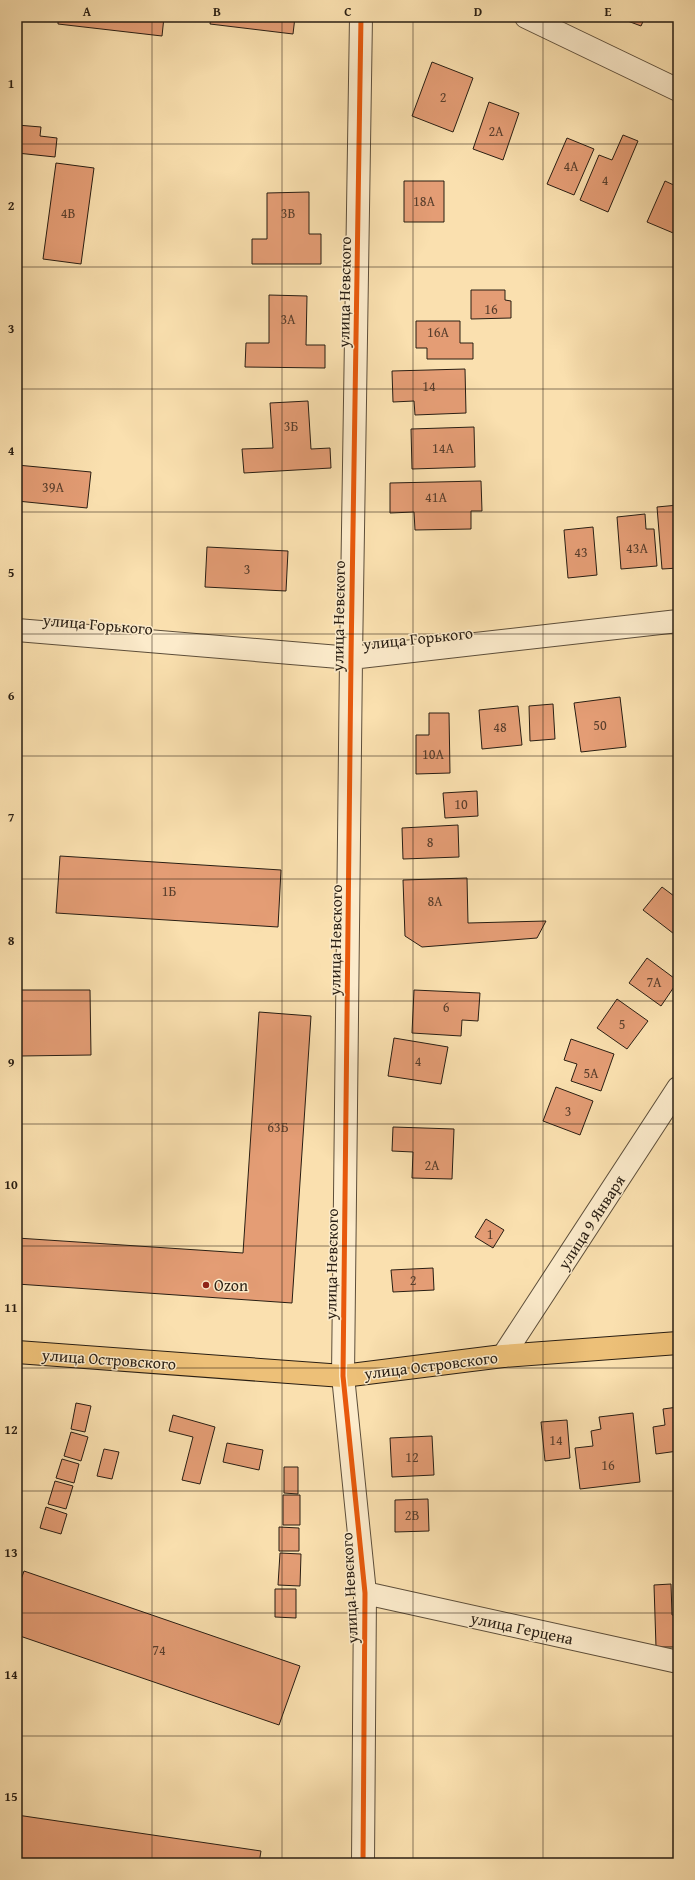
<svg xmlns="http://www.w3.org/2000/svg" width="695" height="1880" viewBox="0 0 695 1880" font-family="'Gentium Book Plus',serif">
  <rect width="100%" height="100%" fill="#fae0af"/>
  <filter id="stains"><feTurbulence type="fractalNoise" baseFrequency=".005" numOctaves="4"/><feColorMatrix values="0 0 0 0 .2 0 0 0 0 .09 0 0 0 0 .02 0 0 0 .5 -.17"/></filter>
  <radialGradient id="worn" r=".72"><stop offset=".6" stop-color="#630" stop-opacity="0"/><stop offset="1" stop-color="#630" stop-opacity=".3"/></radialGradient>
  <path fill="#e49d75" stroke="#291e13" d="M58,17h106l-2,19 -104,-12z
    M211,17h84l-2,17 -83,-10z
    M617,17h28l-4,9z
    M432,62l41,16 -20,54 -41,-16z
    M489,102l30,11 -16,47 -30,-11z
    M17,125l24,2 -1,9 17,2 -2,19 -38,-4z
    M623,135l15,6 -30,71 -28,-12 19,-45 13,5z
    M567,138l27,11 -20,46 -27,-11z
    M56,163l38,5 -13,96 -38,-5z
    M404,181h40v41h-40z
    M665,181l13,6v48l-31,-13z
    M309,192v42h12v30h-69v-25h15v-46z
    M471,290h34v10l6,1v17l-40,1z
    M269,295l38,1 -1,49h19v23l-80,-1 1,-24h23z
    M416,321h44v22h13v16h-46v-11h-11z
    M465,369l1,44 -51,2 -1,-14 -21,1 -1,-31z
    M308,401l3,48 19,-1 1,20 -87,5 -2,-24 31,-1 -3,-45z
    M474,427l1,40 -63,2 -1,-40z
    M17,465l74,7 -4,36 -70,-7z
    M481,481l1,30h-11v18l-56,1 -1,-18 -24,1v-30z
    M678,505v63l-16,1 -5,-62z
    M645,514l1,15h8l3,37 -36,3 -4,-52z
    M593,527l4,48 -29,3 -4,-48z
    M207,547l81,4 -2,40 -81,-4z
    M620,697l6,50 -45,5 -7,-49z
    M553,704l2,35 -25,2 -1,-35z
    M518,706l4,39 -40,4 -3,-39z
    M429,713h20l1,60 -34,1v-39h13z
    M477,791l1,25 -33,2 -2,-25z
    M458,825l1,32 -56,2 -1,-31z
    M60,856l221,14 -3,57 -222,-14z
    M467,878l1,45 78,-2 -9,17 -115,9 -17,-11 -2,-56z
    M662,887l16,12v38l-35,-27z
    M647,958l31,23 -17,25 -32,-23z
    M21,990h69l1,65 -70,1z
    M414,990l66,3 -2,28 -16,-1 -1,16 -49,-3z
    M617,999l31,22 -21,28 -30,-21z
    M259,1012l52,4 -19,287 -275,-19v-46l226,15z
    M394,1038l54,9 -7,37 -53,-8z
    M571,1039l43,15 -13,37 -30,-10 6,-17 -13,-4z
    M556,1087l37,14 -13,34 -37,-14z
    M393,1127l61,2 -2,50 -40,-1 1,-26 -21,-1z
    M486,1219l18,11 -11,18 -18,-11z
    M433,1268l1,22 -41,2 -2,-22z
    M76,1403l15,3 -6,26 -14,-3z
    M678,1407v44l-22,3 -3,-27 12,-2 -2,-16z
    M633,1413l7,69 -60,7 -5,-41 18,-2 -2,-15 10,-2 -2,-12z
    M173,1415l42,12 -15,57 -18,-4 11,-43 -24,-6z
    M567,1420l3,38 -25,3 -4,-39z
    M71,1432l17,5 -7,24 -17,-5z
    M432,1436l2,39 -42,2 -2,-39z
    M227,1443l36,7 -4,20 -36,-8z
    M104,1449l15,3 -7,27 -15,-3z
    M62,1459l17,5 -5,19 -18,-5z
    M284,1467h14v27l-14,-1z
    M55,1481l18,5 -7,23 -18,-5z
    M283,1495h17v30h-17z
    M428,1499l1,32 -34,1v-32z
    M46,1507l21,7 -6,20 -21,-6z
    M279,1527l20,1v23h-20z
    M280,1553l21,1 -1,32 -22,-1z
    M24,1571l276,95 -21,59 -262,-90v-44z
    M671,1584l1,31h6v32h-22l-2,-62z
    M275,1589h21v29l-21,-1z
    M17,1815l244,36 -2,12h-242z"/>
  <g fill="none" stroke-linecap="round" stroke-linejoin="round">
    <g stroke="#5d4e3a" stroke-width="24">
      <path id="street" d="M361,17l-10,641 -8,718 22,217 -2,270
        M526,17l152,73
        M17,630l334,28 327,-37
        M503,1356l175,-268
        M365,1593l313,69"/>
    </g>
    <g stroke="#291e13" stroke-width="24">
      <path id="primary" d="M17,1352l326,24 160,-20 175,-13"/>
    </g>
    <use href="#street" stroke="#fcebcb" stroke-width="22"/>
    <use href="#primary" stroke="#edc078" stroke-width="22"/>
    <g stroke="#fcebcb" stroke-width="8">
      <path id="cycleway" d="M361,17l-10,641 -8,718 22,217 -2,270"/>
    </g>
    <use href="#cycleway" stroke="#e8590c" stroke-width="5"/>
  </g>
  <path fill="none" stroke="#291e13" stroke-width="1" stroke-opacity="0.55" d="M152,17v1846M282,17v1846M413,17v1846M543,17v1846M17,144h661M17,267h661M17,389h661M17,512h661M17,634h661M17,756h661M17,879h661M17,1001h661M17,1124h661M17,1246h661M17,1368h661M17,1491h661M17,1613h661M17,1736h661"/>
  <circle fill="#8f2418" stroke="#fcebcb" stroke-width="1.5" cx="206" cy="1285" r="4"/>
  <g text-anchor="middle" stroke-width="3" stroke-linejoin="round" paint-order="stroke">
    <g font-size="14" fill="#583e2c">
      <text x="443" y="102">2</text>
      <text x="496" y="136">2А</text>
      <text x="571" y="171">4А</text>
      <text x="605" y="185">4</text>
      <text x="424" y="206">18А</text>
      <text x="68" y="218">4В</text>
      <text x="288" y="218">3В</text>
      <text x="491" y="314">16</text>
      <text x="288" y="324">3А</text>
      <text x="438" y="337">16А</text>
      <text x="429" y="391">14</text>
      <text x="291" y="431">3Б</text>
      <text x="443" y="453">14А</text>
      <text x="53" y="492">39А</text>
      <text x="436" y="502">41А</text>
      <text x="637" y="553">43А</text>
      <text x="581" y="557">43</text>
      <text x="247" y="574">3</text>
      <text x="600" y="730">50</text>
      <text x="500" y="732">48</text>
      <text x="433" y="759">10А</text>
      <text x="461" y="809">10</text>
      <text x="430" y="847">8</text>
      <text x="169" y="896">1Б</text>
      <text x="435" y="906">8А</text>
      <text x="654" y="987">7А</text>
      <text x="446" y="1012">6</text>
      <text x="622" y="1029">5</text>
      <text x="418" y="1066">4</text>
      <text x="591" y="1078">5А</text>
      <text x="568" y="1116">3</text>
      <text x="278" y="1132">63Б</text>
      <text x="432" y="1170">2А</text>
      <text x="490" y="1239">1</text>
      <text x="413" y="1285">2</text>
      <text x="556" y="1445">14</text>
      <text x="412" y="1462">12</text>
      <text x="608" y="1470">16</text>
      <text x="412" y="1520">2В</text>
      <text x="159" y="1655">74</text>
    </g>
    <g font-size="16" fill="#291e13" stroke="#fcebcb">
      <text transform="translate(344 292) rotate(-89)" y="6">улица Невского</text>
      <text transform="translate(338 616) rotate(-89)" y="6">улица Невского</text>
      <text transform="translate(98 624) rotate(5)" y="6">улица Горького</text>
      <text transform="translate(418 638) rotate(-6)" y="6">улица Горького</text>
      <text transform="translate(335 940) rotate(-89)" y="6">улица Невского</text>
      <text transform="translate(591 1222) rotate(-57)" y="6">улица 9 Января</text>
      <text transform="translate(331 1264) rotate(-89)" y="6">улица Невского</text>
      <text transform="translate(109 1359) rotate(4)" y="6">улица Островского</text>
      <text transform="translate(431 1365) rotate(-7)" y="6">улица Островского</text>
      <text transform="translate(349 1588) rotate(-93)" y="6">улица Невского</text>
      <text transform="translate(522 1628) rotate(12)" y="6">улица Герцена</text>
    </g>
    <g font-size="16" fill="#291e13" stroke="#fcebcb" text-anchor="start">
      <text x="214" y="1291">Ozon</text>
    </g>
  </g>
  <rect width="695" height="1880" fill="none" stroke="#fae0af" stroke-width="44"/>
  <rect x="22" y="22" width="651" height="1836" fill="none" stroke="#291e13" stroke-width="1.5"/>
  <g font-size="13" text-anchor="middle" font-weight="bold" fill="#291e13">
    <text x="87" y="16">A</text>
    <text x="217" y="16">B</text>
    <text x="348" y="16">C</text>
    <text x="478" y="16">D</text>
    <text x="608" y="16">E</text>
    <text x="11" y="88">1</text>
    <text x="11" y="210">2</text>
    <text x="11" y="333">3</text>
    <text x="11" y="455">4</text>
    <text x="11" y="577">5</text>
    <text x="11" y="700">6</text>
    <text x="11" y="822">7</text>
    <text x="11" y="945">8</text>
    <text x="11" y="1067">9</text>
    <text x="11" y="1189">10</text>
    <text x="11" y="1312">11</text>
    <text x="11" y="1434">12</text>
    <text x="11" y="1557">13</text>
    <text x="11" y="1679">14</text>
    <text x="11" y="1801">15</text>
  </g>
  <rect width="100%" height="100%" filter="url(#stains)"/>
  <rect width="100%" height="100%" fill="url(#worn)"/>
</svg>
